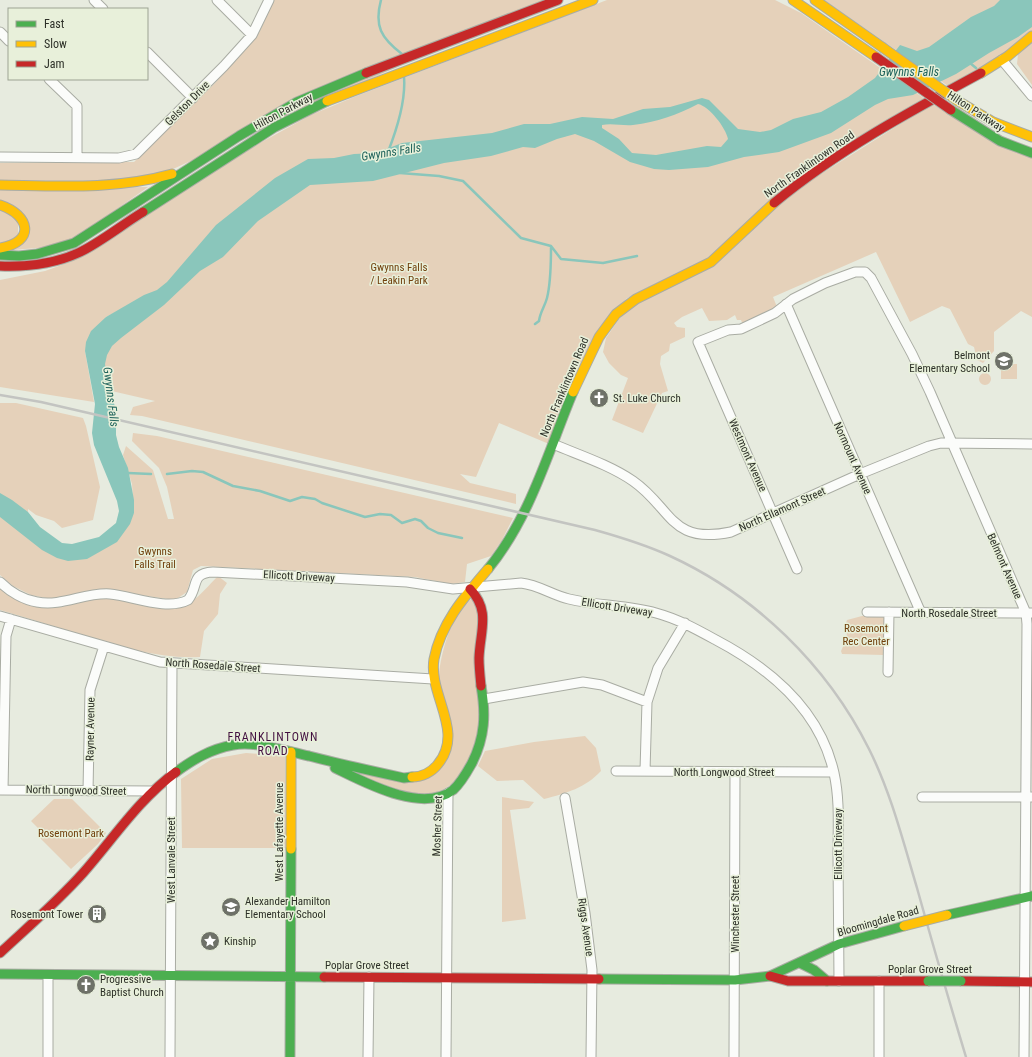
<svg xmlns="http://www.w3.org/2000/svg" width="1032" height="1057" viewBox="0 0 1032 1057" font-family="'Roboto Condensed',sans-serif">
  <rect width="100%" height="100%" fill="#e7ebdf"/>
  <path fill="#e5d1ba" d="M274,0h270l-371,169 -43,12h-130v-18l134,-1 81,-79 44,-50z
    M607,0h168l26,13 124,86 -38,22 -178,137c-27,15 -56,25 -83,41l-77,145 -50,-21 -23,54 -16,-3 10,9 46,11v10l-374,-88 -12,-1 3,-8 22,-6 -52,-12 -5,-50 18,-27 -10,5 -21,34 9,51 -94,-15v-107l45,-9 25,-9 190,-119 51,-28 43,-18z
    M824,0h208v31l-35,27 -49,28z
    M1032,42v43l-15,-21 1,-10z
    M932,104l100,54v159l-11,-6 -27,21v19l-11,12 -6,-3 -3,-13 -6,-3 -18,-35 -8,-3 -32,16 -34,-70 -103,45 6,15 -35,15 -3,-7h-4l-2,-5 -8,5 -18,1 -7,-13 -20,9 -8,6 3,4 8,1v9l-15,7 -1,7 -8,5 -1,8 8,27 -6,2 -19,40 -31,-13 16,-42 -7,-3 -12,-12 -6,-11 3,-14 13,-19 14,-14 36,-17 95,-71 41,-33z
    M148,187l-68,48 -31,12 -36,3 16,-16 -29,-33v-13z
    M0,208l18,7v22l-18,7z
    M1001,364h16v15h-16z
    M979 379a6 6 0 1 1 12 0a6 6 0 1 1-12 0Z
    M0,403h16l67,15 3,8 14,61 -7,33 -31,8 -8,-7 -18,-6 -8,-6v16l30,22 25,4 51,-38 -2,-29 -9,-29 3,-9 27,24 15,49h6l-7,-32 -8,-19 -27,-27 1,-8 24,3 356,82 -11,22 -11,16 -24,8 -2,18 -14,2 -36,-7 -214,-11 -8,4 -6,22 -12,8 -77,-11 -47,10 -20,-4 -18,-9 -13,-11z
    M218,576l9,7 -7,11 -2,20 -14,17 -4,26c-41,2 -79,-10 -118,-22 -28,-9 -55,-17 -82,-25v-22l38,19h19l40,-10 17,1 60,11c19,-3 31,-20 44,-33z
    M473,598l5,3c2,42 10,109 -4,149 -2,6 -7,12 -11,18 -6,11 -13,20 -26,24 -26,7 -61,-11 -84,-21l50,10 42,-18 -6,-87c1,-21 14,-69 34,-78z
    M884,615v40l-42,-1 -1,-3 6,-13 -1,-15 1,-3 15,-4z
    M585,736l11,12 5,23c-16,17 -34,22 -57,28l-21,-19 -26,1 -19,-15 7,-15 49,-9z
    M246,753l39,3 1,92h-104l-1,-69 31,-20z
    M502,797l32,5 -5,6 -19,2 16,109 -24,3z
    M54,799h18l34,34 -8,11 -27,25 -31,-31 4,-4 -13,-13z"/>
  <path fill="#8ac6bb" fill-rule="evenodd" d="M1000,0h32v27l-14,10 -29,16 -33,21 -43,21 -25,4 -13,6 -44,28 -52,19 -35,5 -36,10 -39,3 -15,-1 -24,-7 -36,-21 -19,-7 -18,5 -22,9 -12,-1 -32,9 -47,7 -71,18 -63,4 -52,36 -35,36 -23,14 -36,34 -43,33 -9,8 -5,9 -2,9 4,29 7,15v27l3,12 9,21 6,32v13l-4,11 -13,18 -30,17 -19,2 -11,-3 -15,-8 -42,-33v-24l12,7 16,12 12,15 22,16 10,1 27,-7 17,-14 3,-12 -2,-10 -23,-56 -2,-12 3,-29 -10,-53 1,-9 5,-11 15,-14 38,-22 13,-5 10,-8 49,-57 59,-47 33,-19 26,-1 20,-4 22,-1 26,-10 90,-10 32,-9h26l32,-7 31,2 30,-10 27,-2 32,-9 7,2 29,29 22,3 11,-2 22,-11 28,-7 27,-15 27,-19 25,-33 17,6 12,-4 42,-30 23,-11zM698,104c11,2 28,24 30,35l-7,8 -14,-1 -51,9 -24,-2 -13,-14 -17,-11v-3c10,-2 21,1 31,0 24,-3 44,-10 65,-21z"/>
  <g fill="none" stroke-linecap="round" stroke-linejoin="round">
    <path stroke="#8ac6bb" stroke-width="2.5" d="M381,0c-7,26 0,38 21,54
      M970,63l6,5
      M388,152c9,-23 18,-51 16,-75
      M400,173l39,3 24,5 58,57 30,8 10,13 42,4 34,-7
      M535,324l4,-3c1,-9 6,-15 8,-23 4,-16 4,-35 4,-51
      M128,473l23,1
      M167,474l25,-3 11,1 30,14 27,5 30,10 12,-4 13,2 7,4 43,14 15,-3 11,1 11,8 13,-4 6,2 7,7 10,5 24,5"/>
    <g stroke="#a9aca3" stroke-width="11">
      <path id="street" d="M94,0l9,9
        M217,0l35,35
        M0,32l9,9
        M147,52l46,46
        M1002,60l30,36
        M49,79l28,27v51
        M0,157l119,1 17,-4 88,-88 28,-31 17,-35
        M786,304l135,309
        M553,444c26,11 57,21 80,37 39,27 37,64 98,51l129,-58 69,-28 12,-3 91,1
        M797,569l-99,-227 30,-12 13,-1 34,-16 18,-14 32,-16 30,-11h10l6,6 41,76 18,38 96,221 1,11 -3,433
        M0,582c10,10 24,18 37,20 25,5 48,-10 73,-8 22,2 57,17 78,6 11,-13 2,-27 25,-28l194,10 46,7 68,-6c18,2 31,12 48,16 29,7 58,6 87,14 22,6 40,16 60,27 55,29 104,70 118,133 6,27 4,55 4,82 0,42 1,84 1,126
        M867,612l165,1
        M0,616l160,46 273,17
        M888,672l1,-60
        M484,699l99,-17 19,3 45,17
        M616,771l217,1
        M645,771l2,-69 11,-34 27,-45
        M0,790l153,1
        M3,790l3,-154 5,-17
        M88,791l2,-101 14,-44
        M922,797h110
        M565,798l20,115 7,57 -1,87
        M48,1057v-82
        M170,1057l2,-394
        M368,1057l1,-80
        M446,1057l2,-264
        M734,1057l1,-285
        M879,1057v-76"/>
    </g>
    <g stroke="#a9aca3" stroke-width="11">
      <path id="fast" d="M951,110l49,31 32,12
        M143,212l132,-85 52,-26
        M0,255l19,1 18,-2 37,-11 165,-107 58,-34 69,-29
        M488,569c42,-51 60,-117 85,-177
        M335,768c29,14 87,46 118,22 8,-7 14,-18 19,-27 13,-26 14,-49 9,-77
        M176,772c18,-13 35,-23 57,-27 24,-4 52,6 76,11 31,8 63,15 95,22l8,-1
        M947,915l85,-19
        M800,963l14,7 13,11
        M0,974l324,3
        M599,979l136,1 35,-4 69,-32 65,-18
        M290,1057l1,-208"/>
    </g>
    <g stroke="#a9aca3" stroke-width="11">
      <path id="slow" d="M793,0l83,57
        M815,0l67,47
        M981,73l27,-17 24,-20
        M327,101l266,-101
        M958,101l35,21 39,15
        M0,185c58,1 115,5 172,-11
        M0,205c30,10 36,37 0,43
        M573,392l26,-55 17,-23 20,-15 75,-37 63,-59
        M412,777c10,0 20,-5 26,-13 27,-33 -10,-69 -4,-105 7,-36 31,-63 54,-90
        M291,849v-97"/>
    </g>
    <g stroke="#a9aca3" stroke-width="11">
      <path id="jam" d="M366,73l192,-73
        M774,203c63,-52 135,-91 207,-130
        M0,266c26,1 54,-2 78,-13 20,-9 45,-29 65,-41
        M470,589c21,22 10,42 9,69 0,9 1,18 2,28
        M0,953c28,-26 58,-52 83,-80 30,-34 56,-74 93,-101
        M770,976l18,5h140
        M324,977l275,2
        M961,981l71,1"/>
    </g>
    <use href="#street" stroke="#fbfcfa" stroke-width="9"/>
    <use href="#fast" stroke="#4caf50" stroke-width="9"/>
    <use href="#slow" stroke="#ffc107" stroke-width="9"/>
    <use href="#jam" stroke="#c62828" stroke-width="9"/>
    <path stroke="#c3c4c1" stroke-width="2.5" d="M0,395l41,7 554,128c25,7 51,15 75,26 85,39 157,109 199,193 22,44 34,92 48,139 16,57 32,113 49,169"/>
    <g stroke="#a9aca3" stroke-width="11" stroke-linecap="butt">
      <path id="fast-bridge" d="M928,981h33"/>
    </g>
    <g stroke="#a9aca3" stroke-width="11" stroke-linecap="butt">
      <path id="slow-bridge" d="M882,47l76,54
        M904,926l43,-11"/>
    </g>
    <g stroke="#a9aca3" stroke-width="11" stroke-linecap="butt">
      <path id="jam-bridge" d="M876,57l75,53"/>
    </g>
    <use href="#fast-bridge" stroke="#4caf50" stroke-width="9"/>
    <use href="#slow-bridge" stroke="#ffc107" stroke-width="9"/>
    <use href="#jam-bridge" stroke="#c62828" stroke-width="9"/>
  </g>
  <defs>
    <g id="school-disc" transform="scale(1)"><circle r="9.5" fill="#6e7168" stroke="#e8f0da"/><path d="M0-5L7-2L0 1L-7-2ZM-4 1L0 2.5L4 1V4Q0 6-4 4Z" fill="#fff"/></g>
    <g id="church-disc" transform="scale(1)"><circle r="9.5" fill="#6e7168" stroke="#e8f0da"/><path d="M-1.2-6h2.4v3.5h3.3v2.4h-3.3V6h-2.4V-.1h-3.3v-2.4h3.3Z" fill="#fff"/></g>
    <g id="building-disc" transform="scale(1)"><circle r="9.5" fill="#6e7168" stroke="#e8f0da"/><path d="M-4-6H4V6H1V3H-1V6H-4ZM-2.5-4.3h1.7v1.8h-1.7ZM.8-4.3h1.7v1.8H.8ZM-2.5-1h1.7V.8h-1.7ZM.8-1h1.7V.8H.8Z" fill="#fff"/></g>
    <g id="sight-disc" transform="scale(1)"><circle r="9.5" fill="#6e7168" stroke="#e8f0da"/><path d="M0-6L1.8-2.2L6-1.7L2.9 1.2L3.7 5.4L0 3.3L-3.7 5.4L-2.9 1.2L-6-1.7L-1.8-2.2Z" fill="#fff"/></g>
  </defs>
  <g fill-rule="evenodd">
    <use href="#school-disc" x="1004" y="361"/>
    <use href="#church-disc" x="599" y="398"/>
    <use href="#school-disc" x="231" y="907"/>
    <use href="#building-disc" x="97" y="914"/>
    <use href="#sight-disc" x="210" y="941"/>
    <use href="#church-disc" x="86" y="985"/>
  </g>
  <g text-anchor="middle" stroke-width="3" stroke-linejoin="round" paint-order="stroke">
    <g font-size="11" fill="#2d3028" stroke="#e8f0da">
      <text transform="translate(187 103) rotate(-45)" y="4">Gelston Drive</text>
      <text transform="translate(283 111) rotate(-28)" y="4">Hilton Parkway</text>
      <text transform="translate(976 111) rotate(33)" y="4">Hilton Parkway</text>
      <text transform="translate(809 164) rotate(-35)" y="4">North Franklintown Road</text>
      <text transform="translate(564 387) rotate(-67)" y="4">North Franklintown Road</text>
      <text transform="translate(748 455) rotate(66)" y="4">Westmont Avenue</text>
      <text transform="translate(853 458) rotate(66)" y="4">Normount Avenue</text>
      <text transform="translate(782 509) rotate(-24)" y="4">North Ellamont Street</text>
      <text transform="translate(1005 566) rotate(66)" y="4">Belmont Avenue</text>
      <text transform="translate(299 576) rotate(3)" y="4">Ellicott Driveway</text>
      <text transform="translate(617 607) rotate(9)" y="4">Ellicott Driveway</text>
      <text x="949" y="617">North Rosedale Street</text>
      <text transform="translate(213 665) rotate(4)" y="4">North Rosedale Street</text>
      <text transform="translate(90 729) rotate(-89)" y="4">Rayner Avenue</text>
      <text x="724" y="776">North Longwood Street</text>
      <text transform="translate(76 790) rotate(1)" y="4">North Longwood Street</text>
      <text transform="translate(437 826) rotate(-88)" y="4">Mosher Street</text>
      <text transform="translate(279 832) rotate(-90)" y="4">West Lafayette Avenue</text>
      <text transform="translate(838 844) rotate(-90)" y="4">Ellicott Driveway</text>
      <text transform="translate(171 860) rotate(-90)" y="4">West Lanvale Street</text>
      <text transform="translate(735 914) rotate(-90)" y="4">Winchester Street</text>
      <text transform="translate(878 921) rotate(-16)" y="4">Bloomingdale Road</text>
      <text transform="translate(586 927) rotate(82)" y="4">Riggs Avenue</text>
      <text x="367" y="969">Poplar Grove Street</text>
      <text x="930" y="973">Poplar Grove Street</text>
    </g>
    <g font-size="11" fill="#71410d" stroke="#e8f0da">
      <text x="399" y="271">Gwynns Falls<tspan x="399" dy="13">/ Leakin Park</tspan></text>
      <text x="155" y="555">Gwynns<tspan x="155" dy="13">Falls Trail</tspan></text>
      <text x="866" y="632">Rosemont<tspan x="866" dy="13">Rec Center</tspan></text>
      <text x="71" y="837">Rosemont Park</text>
    </g>
    <g font-size="11" fill="#2d3028" stroke="#e8f0da" text-anchor="start">
      <text x="990" y="359" text-anchor="end">Belmont<tspan x="990" dy="13">Elementary School</tspan></text>
      <text x="613" y="402">St. Luke Church</text>
      <text x="245" y="905">Alexander Hamilton<tspan x="245" dy="13">Elementary School</tspan></text>
      <text x="83" y="918" text-anchor="end">Rosemont Tower</text>
      <text x="224" y="945">Kinship</text>
      <text x="100" y="983">Progressive<tspan x="100" dy="13">Baptist Church</tspan></text>
    </g>
    <g font-size="12" font-style="italic" fill="#1f635b" stroke="#e8f0da">
      <text x="909" y="76">Gwynns Falls</text>
      <text transform="translate(391 152) rotate(-9)" y="4">Gwynns Falls</text>
      <text transform="translate(111 397) rotate(83)" y="4">Gwynns Falls</text>
    </g>
    <g font-size="12" letter-spacing="1" fill="#421040" stroke="#e8f0da">
      <text x="273" y="741">FRANKLINTOWN<tspan x="273" dy="14">ROAD</tspan></text>
    </g>
  </g>
  <rect x="8" y="8" width="140" height="72" fill="#e8f0da" stroke="#9da393"/>
  <rect x="16" y="21" width="20" height="6" fill="#4caf50" stroke="#9da393"/>
  <text x="44" y="28" font-size="12" fill="#2d3028">Fast</text>
  <rect x="16" y="41" width="20" height="6" fill="#ffc107" stroke="#9da393"/>
  <text x="44" y="48" font-size="12" fill="#2d3028">Slow</text>
  <rect x="16" y="61" width="20" height="6" fill="#c62828" stroke="#9da393"/>
  <text x="44" y="68" font-size="12" fill="#2d3028">Jam</text>
</svg>
